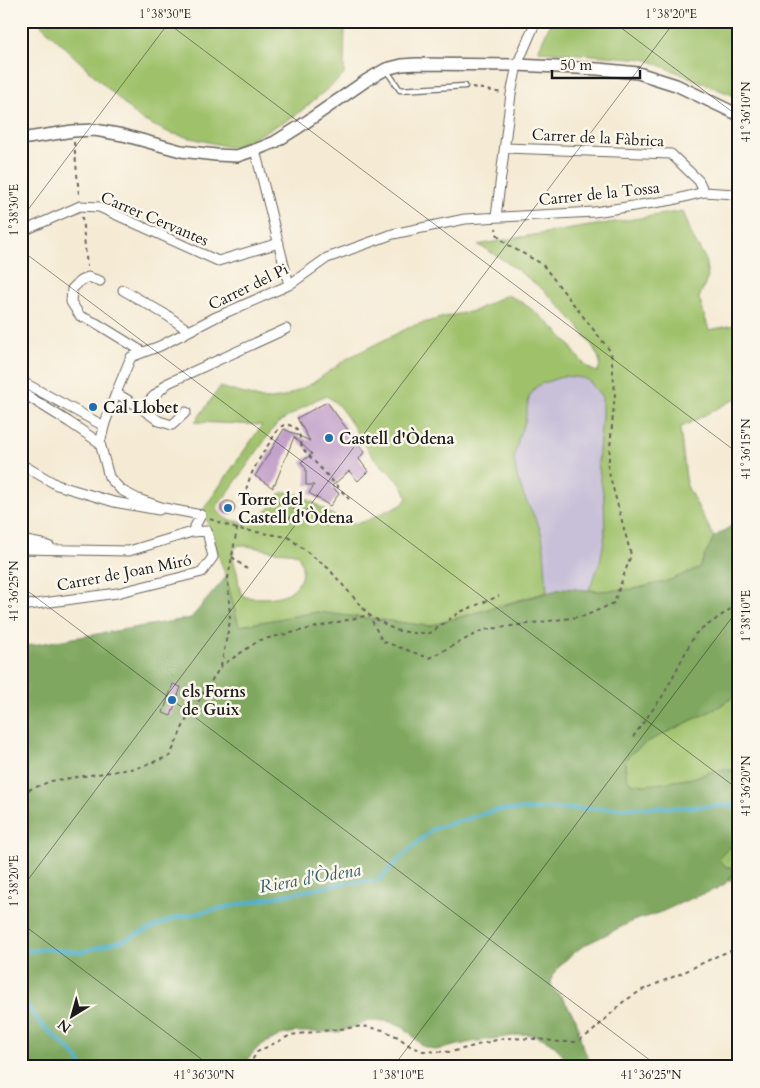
<svg xmlns="http://www.w3.org/2000/svg" width="760" height="1088" viewBox="0 0 760 1088" font-family="Cardo,serif">
  <rect width="100%" height="100%" fill="#fbf7ec"/>
  <filter id="ink" filterUnits="userSpaceOnUse"><feTurbulence type="fractalNoise" baseFrequency=".02" numOctaves="2"/><feDisplacementMap in="SourceGraphic" scale="10" xChannelSelector="R" yChannelSelector="G"/><feConvolveMatrix kernelMatrix="1 2 1 2 8 2 1 2 1" color-interpolation-filters="sRGB"/></filter>
  <filter id="wash" filterUnits="userSpaceOnUse"><feTurbulence type="fractalNoise" baseFrequency=".0096" numOctaves="4" result="noise"/><feDisplacementMap in="SourceGraphic" scale="20" xChannelSelector="R" yChannelSelector="G"/><feGaussianBlur stdDeviation="1.12" result="paint"/><feColorMatrix in="noise" values="0 0 0 0 0 0 0 0 0 0 0 0 0 0 0 0 0 1.4 0 .05"/><feComposite in="paint" operator="in"/></filter>
  <g filter="url(#wash)">
    <rect width="100%" height="100%" fill="#f5ebd5"/>
    <path fill="#c8bfd8" d="M564,376l19,2 6,3 13,16v18l-4,48 6,36 1,36 -5,27 -11,28 -25,-2 -17,4 -3,-44 -2,-12 -4,-12 -14,-28 -7,-19 -3,-19 6,-25 5,-11 4,-25 7,-10 5,-3z"/>
    <path fill="#9fc16b" stroke="#5e6e44" fill-rule="evenodd" d="M37,21h308l-1,54 -49,41 -62,32 -63,-15 -30,-14z
      M551,21h188v77l-94,-39 -107,-8z
      M683,211l10,27 12,20 3,19 -9,21 10,32 30,-6v73l-59,31 7,58 27,51 -15,31c-10,5 -21,10 -32,14 -25,7 -52,11 -78,8l11,-28 5,-27 -1,-36 -6,-36 4,-48v-18l-13,-16 -6,-3 -19,-2 -23,8 -5,3 -7,10 -4,25 -5,11 -6,25 3,19 7,19 14,28 4,12 2,12 3,44 -118,34 -112,-14 -78,14 -13,-49 -23,-67 59,-85 -67,-3 25,-35 46,13 18,-3 29,-14 35,-25 64,-32 36,-10 26,-5 28,-14 5,-2c19,7 47,31 60,47 9,11 15,25 30,30 1,-2 2,-4 3,-7 1,-17 -45,-65 -58,-76 -20,-16 -41,-32 -64,-44l37,-7zM325,396c17,4 37,49 50,63 11,12 27,21 32,38 -3,9 -12,11 -21,14 -8,4 -20,11 -28,12 -22,2 -47,-29 -70,-31 -11,-1 -13,11 -19,17 -10,10 -27,15 -40,11 -6,-2 -11,-7 -12,-14l10,-12 48,-68c7,-7 16,-10 24,-16 9,-5 16,-11 26,-14zM239,545c12,1 22,4 34,6 8,1 16,0 24,3 4,6 6,13 5,19 -4,27 -36,26 -57,24 -6,-6 -6,-11 -7,-19 -1,-11 -7,-17 -4,-29z
      M739,693v79l-14,-3 -14,3 -18,6 -42,7h-13l-7,-2 -4,-5c-1,-5 -3,-13 -1,-19 6,-14 71,-41 87,-49 9,-4 17,-12 26,-17z
      M739,845v32l-11,4 5,-8 -15,-14 11,-11z"/>
    <path fill="#7fa75f" stroke="#4e623e" d="M739,521c0,6 1,12 0,18 -1,7 -4,9 0,16v138l-24,16 -68,33 -17,12 -4,5 -1,6 2,13 4,5 13,2 19,-2 30,-5 18,-6 14,-3 14,3v73l-10,3 -11,11 7,7 7,3 1,4 -8,11 -9,5 -31,12 -26,12 -26,8 -50,25 -8,6 -13,11 -10,13 -1,8 4,7 7,6 14,22 6,26 8,17 -2,5h-17c-12,-19 -22,-30 -45,-33l-54,8 -36,8 -14,-4 -13,-14 -10,-7 -12,-4h-18l-29,11h-45l-14,3 -20,10 -10,10 -7,12h-223v-420l170,-29 35,-41 13,49 78,-14 112,14 135,-38 34,3 35,-2 34,-8 32,-13 15,-31z"/>
    <g fill="none" stroke-linecap="round" stroke-linejoin="round">
      <path stroke="#4fb0ce" stroke-width="4" d="M21,952l26,-3 34,3 43,-12 51,-22 99,-21 76,-15 28,-1 21,-22 34,-30 64,-19 197,-3 45,-2
        M21,997l19,26 35,32 8,12"/>
    </g>
    <g id="blocks">
      <path fill="#c09dc9" d="M327,402l37,50 -5,7 9,12 -10,10 -9,-10 -17,15 7,8 -9,12 -21,-13 5,-8h-8v-16l-5,-7 11,-8 -18,-17 -19,47h-2v4l-18,-12 29,-47 26,12 -13,-23z
        M221 508a7 7 0 1 1 14 0a7 7 0 1 1-14 0Z
        M173,684l8,3 -10,29 -8,-3z"/>
    </g>
  </g>
  <g filter="url(#ink)">
    <use href="#blocks" fill-opacity="0" stroke="#68645d" stroke-width="1"/>
    <g fill="none" stroke-linecap="round" stroke-linejoin="round">
      <g stroke="#68645d" stroke-width="7">
        <path id="service" d="M387,71l13,19 65,-4"/>
      </g>
      <g stroke="#68645d" stroke-width="11">
        <path id="minor" d="M505,148l166,6 28,27 5,11
          M255,150l34,135
          M496,217l15,-123 6,-29 19,-44
          M21,232l59,-26 19,1 119,54 61,-18
          M100,281l-12,-4 -8,4 -8,8 -1,13 9,14 16,7 47,29
          M123,290l45,26 21,15
          M21,381l83,45
          M21,392l48,30 31,21
          M116,393l25,15 27,-25 118,-54
          M141,408l18,13 13,4 14,-13
          M21,464l36,21 57,17 45,8
          M21,540l21,4 8,3
          M21,549l108,2 63,-19 9,-17 -37,-7 -26,-9 -17,-9 -12,-13 -9,-34 5,-20 11,-30 15,-36 29,-11 56,-29 73,-32 38,-27 66,-24 72,-15 129,-7 79,-12 31,-8 30,2 5,-3
          M21,606l96,-13 85,-21 11,-15 -6,-26 -15,1"/>
      </g>
      <g stroke="#68645d" stroke-width="14">
        <path id="tertiary" d="M21,139l52,-8 22,-1 28,5 58,16 35,4 21,1 18,-6 20,-8 24,-15 68,-47 19,-11 16,-4 14,-1 101,1 81,4 40,4 38,12 63,30"/>
      </g>
      <path stroke="#68645d" stroke-width="2" stroke-dasharray="4 4" stroke-linecap="butt" d="M472,87l30,6
        M74,142l5,53
        M82,217l5,50
        M210,519l27,10 51,8 40,31 41,47 13,26 47,17 54,-28 102,-14 29,-13 17,-48 -23,-86 7,-76 -4,-41 -69,-88 -36,-20 -9,-10 -1,-6
        M232,557l15,12
        M221,666l9,-45 -2,-43 9,-49c7,-3 15,-8 22,-9 14,-3 27,2 40,-6 -12,-17 -36,-9 -53,-23 4,-21 20,-42 31,-60l5,-5 5,-2 9,4 3,5 3,15 47,51
        M633,737l31,-43 31,-60 44,-31
        M21,793l30,-12 86,-13 33,-12 15,-34 36,-56 39,-26 109,-25 26,15 17,3h18l30,-21 39,-16
        M251,1067v-5l6,-10 34,-17 72,-9 20,4 15,7 12,9 13,5 28,1 53,-14 34,1 22,3h16l16,-10 31,-30 19,-12 38,-16 39,-19 20,-7"/>
      <use href="#service" stroke="#fff" stroke-width="4.5"/>
      <use href="#minor" stroke="#fff" stroke-width="9"/>
      <use href="#tertiary" stroke="#fff" stroke-width="11"/>
    </g>
  </g>
  <path fill="none" stroke="#1c1c1c" stroke-width="1" stroke-opacity="0.45" d="M165,21l574,433M612,21l127,96M21,219l149,-198M21,250l718,540M21,586l638,481M21,889l654,-868M21,923l191,144M393,1067l346,-459"/>
  <g fill="#1f6fb2" stroke="#fbf7ec" stroke-width="2">
    <circle cx="93" cy="407" r="5"/>
    <circle cx="329" cy="438" r="5"/>
    <circle cx="228" cy="508" r="5"/>
    <circle cx="172" cy="700" r="5"/>
  </g>
  <g text-anchor="middle" stroke-width="5" stroke-linejoin="round" paint-order="stroke">
    <g font-size="16" fill="#1c1c1c" stroke="#fbf7ec">
      <text transform="translate(598 137) rotate(3)" y="6">Carrer de la Fàbrica</text>
      <text transform="translate(599 193) rotate(-6)" y="6">Carrer de la Tossa</text>
      <text transform="translate(155 218) rotate(23)" y="6">Carrer Cervantes</text>
      <text transform="translate(248 286) rotate(-26)" y="6">Carrer del Pi</text>
      <text transform="translate(124 572) rotate(-11)" y="6">Carrer de Joan Miró</text>
    </g>
    <g font-size="16" font-weight="bold" fill="#1c1c1c" stroke="#fbf7ec" text-anchor="start">
      <text x="103" y="413">Cal Llobet</text>
      <text x="339" y="444">Castell d'Òdena</text>
      <text x="238" y="505">Torre del<tspan x="238" dy="18">Castell d'Òdena</tspan></text>
      <text x="182" y="697">els Forns<tspan x="182" dy="18">de Guix</tspan></text>
    </g>
    <g font-size="18" font-style="italic" fill="#335f6c" stroke="#fbf7ec">
      <text transform="translate(310 878) rotate(-10)" y="6">Riera d'Òdena</text>
    </g>
  </g>
  <rect width="760" height="1088" fill="none" stroke="#fbf7ec" stroke-width="55"/>
  <g transform="translate(72 1016) rotate(217)" stroke="#fbf7ec" stroke-width="4" paint-order="stroke">
  <path d="M0-4L9 19L0 12L-9 19Z" fill="#1c1c1c"/>
  <text y="-8" font-size="14" font-weight="bold" text-anchor="middle" fill="#1c1c1c">N</text>
  </g>
  <path d="M552 70v8h88v-8" fill="none" stroke="#1c1c1c" stroke-width="2.5"/>
  <text x="560" y="70" font-size="15" fill="#1c1c1c" stroke="#fbf7ec" stroke-width="4" paint-order="stroke">50 m</text>
  <rect x="28" y="28" width="704" height="1032" fill="none" stroke="#1c1c1c" stroke-width="2"/>
  <g font-size="12" text-anchor="middle" fill="#1c1c1c">
    <text x="165" y="18">1°38'30"E</text>
    <text x="671" y="18">1°38'20"E</text>
    <text transform="translate(746 112) rotate(-90)" y="4">41°36'10"N</text>
    <text transform="translate(14 210) rotate(-90)" y="4">1°38'30"E</text>
    <text transform="translate(746 449) rotate(-90)" y="4">41°36'15"N</text>
    <text transform="translate(14 591) rotate(-90)" y="4">41°36'25"N</text>
    <text transform="translate(746 616) rotate(-90)" y="4">1°38'10"E</text>
    <text transform="translate(746 786) rotate(-90)" y="4">41°36'20"N</text>
    <text transform="translate(14 881) rotate(-90)" y="4">1°38'20"E</text>
    <text x="204" y="1079">41°36'30"N</text>
    <text x="398" y="1079">1°38'10"E</text>
    <text x="651" y="1079">41°36'25"N</text>
  </g>
</svg>
